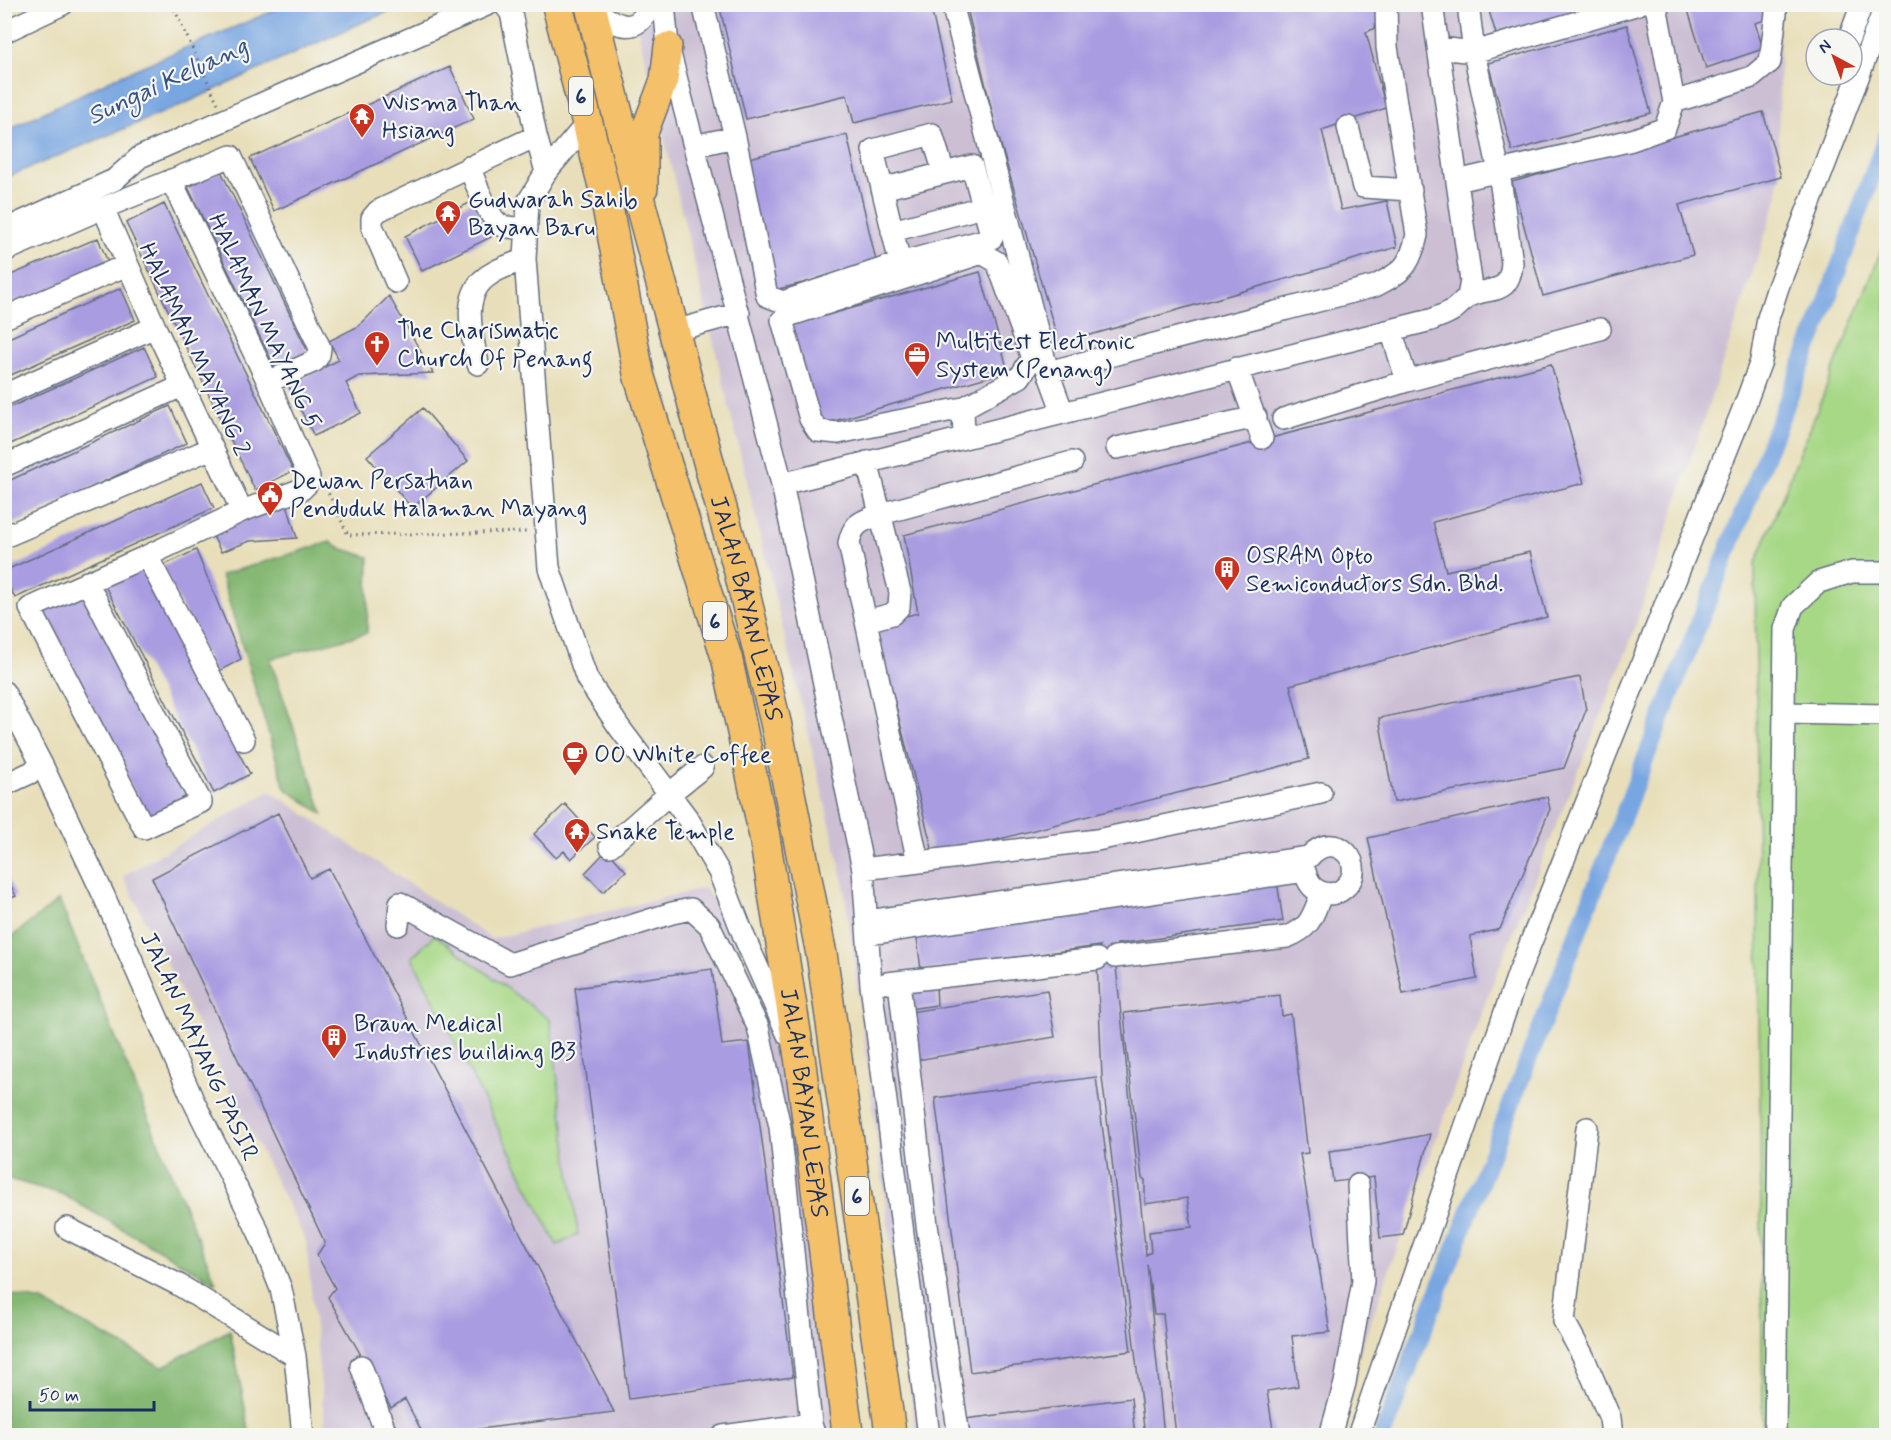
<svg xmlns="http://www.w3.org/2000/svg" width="1891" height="1440" viewBox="0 0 1891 1440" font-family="Mynerve,sans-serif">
  <rect width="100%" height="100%" fill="#f6f6f2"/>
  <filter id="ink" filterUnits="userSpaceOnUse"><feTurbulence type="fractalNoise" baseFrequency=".0167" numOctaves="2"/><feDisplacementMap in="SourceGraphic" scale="12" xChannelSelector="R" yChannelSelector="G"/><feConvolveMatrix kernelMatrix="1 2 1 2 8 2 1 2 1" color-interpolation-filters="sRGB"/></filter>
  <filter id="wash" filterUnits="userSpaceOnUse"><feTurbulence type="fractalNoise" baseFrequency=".008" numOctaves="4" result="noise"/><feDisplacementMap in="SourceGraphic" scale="24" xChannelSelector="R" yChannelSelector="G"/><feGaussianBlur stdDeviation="1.35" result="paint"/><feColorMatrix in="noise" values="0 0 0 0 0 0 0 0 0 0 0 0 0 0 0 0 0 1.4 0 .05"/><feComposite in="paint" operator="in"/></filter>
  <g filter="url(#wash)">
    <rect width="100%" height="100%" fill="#e8dfba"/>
    <path fill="#ccbfd4" d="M632,5h1148l-2,191 -149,449 -143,355 -156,435h-414l-73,-557z
      M270,791l222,148 213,-51 23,37 37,75 31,74 43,361h-513l-20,-194 -183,-365z"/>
    <path fill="#a7d886" stroke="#618472" stroke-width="1.5" d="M1886,239v1196h-123l-8,-870z
      M435,935l115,85 28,215 -21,10 -145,-288z"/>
    <path fill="#85b873" stroke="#507468" stroke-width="1.5" d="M330,542l13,7 26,8 -2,76 -97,26 53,155 -38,-26 -64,-213z
      M59,900l157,383 -154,-89 -57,-16v-236z
      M5,1294l37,7 120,66 68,-37 20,105h-245z"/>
    <path fill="#78a6e1" stroke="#4a6aa0" stroke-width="1.5" d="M287,5h118l-42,17 -177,81 -181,75v-47l112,-54z"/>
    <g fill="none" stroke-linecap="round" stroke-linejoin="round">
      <path stroke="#78a6e1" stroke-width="18" d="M1382,1436l271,-697 169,-425 64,-176"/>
    </g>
    <g id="blocks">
      <path fill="#a99ce1" d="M719,4h211l22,95 -98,24 -7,-28 -101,24z
        M966,4h410l5,22 -15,6 20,76 -64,22 19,80 46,-9 10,46 -338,97 -63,-216z
        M1487,4h123l-112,37z
        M1686,4h83l3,14 -17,5 8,26 -57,19z
        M1627,25l24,88 -139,38 -24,-88z
        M450,67l24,52 -200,92 -24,-53z
        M1763,112l18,65 -102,28 14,50 -150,41 -31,-114z
        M847,135l30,130 -107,26 -30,-131z
        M221,171l87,181 -33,16 -87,-181z
        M473,201l18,36 -69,34 -17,-35z
        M164,204l129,267 -38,19 -129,-267z
        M98,238l11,27 -105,45v-32z
        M980,272l28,99 -191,55 -28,-100z
        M121,288l14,32 -131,58v-38z
        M389,296l44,77 -74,3 -13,7 15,30 -47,23 -26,-51 51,-25 -10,-19 30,-15z
        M144,347l14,30 -154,70v-37z
        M1551,364l33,119 -151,39 13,49 84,-19 17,65 -257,68 19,74 -375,97 -59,-232 43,-11 -14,-78z
        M170,406l17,37 -183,85v-45z
        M423,408l45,53 -56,47 -45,-52z
        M202,482l12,26 -199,90 -11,-22v-5z
        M286,501l11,37 -47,3 -29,11 -9,-18z
        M196,550l45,109 -27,15 -52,-108z
        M139,565l111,209 -36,19 -110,-209z
        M84,590l105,210 -40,21 -105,-210z
        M1580,677l6,33 -22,58 -170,34 -15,-84z
        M1547,797l3,12 -50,120 -30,7 7,43 -74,15 -35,-156z
        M565,804l30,33 -24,22 -7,-8 -8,7 -22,-24z
        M278,813l32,65 19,-9 285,543 -190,24 -19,-37 -14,9 -63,-111 7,-9 -18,-33 8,-12 -173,-365z
        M607,850l19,21 -23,21 -18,-19z
        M4,872l12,24 -12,5z
        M1277,881l6,40 -166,23 -2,13 31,298 5,-3 -2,-20 43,-5 -5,-29 -42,6v-24l-3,-2 -17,-143 1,-1 -2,-21 156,-18 2,21 9,-2 17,139 -8,1 30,178 -38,4 6,50 -31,5 7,45h-98l-13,-122h-9l-7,-50 17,172h-19l-43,-359 -5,-118 3,-13 -179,24 -5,-40z
        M712,969l10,76 27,-3 44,335 -164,22 -54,-411z
        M936,986l1,19 -28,4 -3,-20z
        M1047,990l8,47 -138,23 -7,-48z
        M1096,1077l35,274 -161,21 -35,-274z
        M1430,1134l-27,101 -23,3 -6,-61 -41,5 -4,-31 41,-5z
        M1131,1398l4,38h-167l-3,-17z"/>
    </g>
  </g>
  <g filter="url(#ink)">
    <use href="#blocks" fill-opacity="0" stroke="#636d7e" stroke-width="1.5"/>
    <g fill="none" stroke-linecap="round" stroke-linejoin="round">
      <g stroke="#636d7e" stroke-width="24">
        <path id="minor" d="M504,4l7,9 25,123 10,36
          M664,4l4,42 114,438 81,385 8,116 58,451
          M952,4l96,368 15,41
          M1432,4l39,277 -3,16
          M1652,4l4,3 2,9 16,86
          M592,10c24,14 44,29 59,-6
          M4,32l59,-28
          M1849,39l13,-35
          M1439,48l35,4 165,-48
          M588,122l-42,50 -18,30 -3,57 24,309 38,111 32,48 69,92 31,53 26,67 43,96
          M1348,127l15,60 48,3
          M735,137l32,159 16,6 117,-39 92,-25 -20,-72 -90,23
          M694,146l41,-9 -32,-133
          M469,167c6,13 20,55 34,59 7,2 17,2 24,2
          M1457,181l175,-41 33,-12 9,-26 78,-25 18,-15 6,-49 -1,-9
          M103,208l52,119 87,184
          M4,230l110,-50 26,-23 349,-153
          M892,231l91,-24
          M4,251l99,-43 128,-52 89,192 -1,7 -4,6 -47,21
          M900,263l-27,-113 59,-16 12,39
          M396,282l-24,-56v-8l6,-7 158,-75
          M4,318l123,-53
          M1391,330l16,51
          M674,331l65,-18
          M478,364c-6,-29 -19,-72 13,-90 10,-7 23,-10 34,-15
          M1237,368l25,70
          M1048,372l327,-86c28,-14 35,-20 42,-51l-30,-188 -1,-43
          M4,395l151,-68
          M963,408l57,-31 12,-19 -35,-96 -12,-7 -6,-1 -188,61 -9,5 28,99 8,12 20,2 125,-25 1,30
          M1283,419l124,-38 193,-52
          M1117,448l139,-31
          M4,466l178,-80
          M782,484l649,-164c7,-3 16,-6 22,-10 6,-4 10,-10 15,-13 22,-12 41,1 44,-34l-13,-91 -25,-120 -6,-48
          M4,537l208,-89
          M147,556l97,184
          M87,582l114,220 -57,26 -114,-220 117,-52 95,-45 60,-22 5,-5 2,-7 -41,-95 -97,-202
          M866,621l26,-7 7,-7 1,-15 -33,-130
          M4,692l39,75 61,129 89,204 66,133 22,56 14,67 8,80
          M1784,713l102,2
          M4,785l39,-18
          M610,846l59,-52 34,-27
          M918,862l-69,-319c4,-21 14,-22 32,-29l191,-52
          M863,869l234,-29 224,-47
          M868,921l441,-64c27,-31 62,10 34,32 -6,5 -14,6 -22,3 -10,-3 -14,-11 -16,-21l-437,63
          M398,925l2,-22 110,61 162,-51 19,-4 18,16 49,102 22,100 31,297 4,12
          M1115,957l172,-20c25,-10 25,-21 35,-44
          M899,982l28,243 32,211
          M887,983l210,-24
          M1587,1128l-23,193 19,35 27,62 2,18
          M67,1228l112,57 116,71
          M361,1366l26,70
          M723,1436l88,-12
          M1330,1436l15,-53 18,-102 -5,-96
          M1358,1436l161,-464 227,-570 15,-41 7,-43 10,-31 108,-283
          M1775,1436l10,-807 8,-23 26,-24 33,-10h34"/>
      </g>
      <g stroke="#636d7e" stroke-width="30">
        <path id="major" d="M644,188v-55l20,-53 4,-34"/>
      </g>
      <g stroke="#636d7e" stroke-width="33">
        <g id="highway">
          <path id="s1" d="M557,4l47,184 35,188 88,283 37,175 36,226 48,376"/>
          <path id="s2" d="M590,4l49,195 73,276 27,95 37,154 46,233 69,479"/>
        </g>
      </g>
      <path stroke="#636d7e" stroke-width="3" stroke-dasharray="1.5 4.5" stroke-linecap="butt" d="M172,4l46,100
        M326,488l22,47 181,-3"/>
      <use href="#minor" stroke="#fff" stroke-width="21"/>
      <use href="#major" stroke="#f4c16a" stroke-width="27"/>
      <use href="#highway" stroke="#f4c16a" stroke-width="30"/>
    </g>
  </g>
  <defs>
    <g id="temple-pin" transform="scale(1.35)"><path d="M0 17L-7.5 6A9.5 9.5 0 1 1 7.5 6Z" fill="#c8321e" stroke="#f6f6f2"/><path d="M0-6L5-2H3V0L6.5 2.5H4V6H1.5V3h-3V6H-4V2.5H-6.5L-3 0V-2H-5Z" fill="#fff"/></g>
    <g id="church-pin" transform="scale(1.35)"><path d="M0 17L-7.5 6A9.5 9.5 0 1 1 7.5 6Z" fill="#c8321e" stroke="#f6f6f2"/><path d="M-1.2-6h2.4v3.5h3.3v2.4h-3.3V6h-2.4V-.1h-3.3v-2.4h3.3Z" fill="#fff"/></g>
    <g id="office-pin" transform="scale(1.35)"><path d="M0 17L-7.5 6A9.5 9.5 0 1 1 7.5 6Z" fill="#c8321e" stroke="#f6f6f2"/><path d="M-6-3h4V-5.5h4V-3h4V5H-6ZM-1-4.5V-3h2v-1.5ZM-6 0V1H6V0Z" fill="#fff"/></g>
    <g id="civic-pin" transform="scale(1.35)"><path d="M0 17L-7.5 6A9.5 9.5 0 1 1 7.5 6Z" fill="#c8321e" stroke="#f6f6f2"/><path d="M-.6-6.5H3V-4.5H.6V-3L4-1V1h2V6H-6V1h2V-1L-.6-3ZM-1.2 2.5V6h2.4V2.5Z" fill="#fff"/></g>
    <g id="building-pin" transform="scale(1.35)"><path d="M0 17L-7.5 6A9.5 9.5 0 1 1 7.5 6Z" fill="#c8321e" stroke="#f6f6f2"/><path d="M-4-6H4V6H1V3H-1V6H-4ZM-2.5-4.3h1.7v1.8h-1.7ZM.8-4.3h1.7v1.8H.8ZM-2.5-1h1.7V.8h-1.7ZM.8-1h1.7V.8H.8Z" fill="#fff"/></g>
    <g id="cafe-pin" transform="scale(1.35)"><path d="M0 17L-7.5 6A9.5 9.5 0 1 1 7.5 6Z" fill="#c8321e" stroke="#f6f6f2"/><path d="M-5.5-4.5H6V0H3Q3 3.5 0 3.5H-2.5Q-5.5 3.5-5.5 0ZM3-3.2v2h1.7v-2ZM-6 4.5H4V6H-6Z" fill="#fff"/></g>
  </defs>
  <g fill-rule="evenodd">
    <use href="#temple-pin" x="362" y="116"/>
    <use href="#temple-pin" x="448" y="213"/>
    <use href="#church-pin" x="377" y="344"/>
    <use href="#office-pin" x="917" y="355"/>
    <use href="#civic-pin" x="270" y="494"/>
    <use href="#building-pin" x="1227" y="569"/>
    <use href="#cafe-pin" x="575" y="754"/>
    <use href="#temple-pin" x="577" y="831"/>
    <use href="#building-pin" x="334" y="1037"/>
  </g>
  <g text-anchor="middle" stroke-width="4.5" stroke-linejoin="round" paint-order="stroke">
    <g fill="#f6f6f2" stroke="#5d6b8a" stroke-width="1.5">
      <rect x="569" y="77" width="24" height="38" rx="4.5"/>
      <rect x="703" y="602" width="24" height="38" rx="4.5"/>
      <rect x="845" y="1177" width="24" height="38" rx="4.5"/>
    </g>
    <g font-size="22" font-weight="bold" fill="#1b2f5e">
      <text x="581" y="104">6</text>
      <text x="715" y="629">6</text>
      <text x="857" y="1204">6</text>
    </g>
    <g font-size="24" fill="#1b2f5e" stroke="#f6f6f2" text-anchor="start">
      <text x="382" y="110">Wisma Than<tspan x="382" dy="28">Hsiang</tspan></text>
      <text x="468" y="207">Gudwarah Sahib<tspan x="468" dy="28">Bayan Baru</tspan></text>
      <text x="397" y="338">The Charismatic<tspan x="397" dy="28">Church Of Penang</tspan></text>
      <text x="936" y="349">Multitest Electronic<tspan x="936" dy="28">System (Penang)</tspan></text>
      <text x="290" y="488">Dewan Persatuan<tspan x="290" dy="28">Penduduk Halaman Mayang</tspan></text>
      <text x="1246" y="563">OSRAM Opto<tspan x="1246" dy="28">Semiconductors Sdn. Bhd.</tspan></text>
      <text x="594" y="762">OO White Coffee</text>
      <text x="596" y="839">Snake Temple</text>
      <text x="354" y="1031">Braun Medical<tspan x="354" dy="28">Industries building B3</tspan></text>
    </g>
    <g font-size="24" fill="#1b2f5e" stroke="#f6f6f2">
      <text transform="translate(265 321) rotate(65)" y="8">HALAMAN MAYANG 5</text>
      <text transform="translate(195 349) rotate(65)" y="8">HALAMAN MAYANG 2</text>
      <text dy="8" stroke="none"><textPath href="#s2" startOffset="624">JALAN BAYAN LEPAS</textPath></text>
      <text transform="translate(200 1046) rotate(65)" y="8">JALAN MAYANG PASIR</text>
      <text dy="8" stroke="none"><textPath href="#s1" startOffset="1128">JALAN BAYAN LEPAS</textPath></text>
    </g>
    <g font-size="26" font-style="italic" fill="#375385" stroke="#f6f6f2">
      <text transform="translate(167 80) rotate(-25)" y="9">Sungai Keluang</text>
    </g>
  </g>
  <rect width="1891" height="1440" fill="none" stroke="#f6f6f2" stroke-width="24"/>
  <g transform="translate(1834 57) rotate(319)"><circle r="28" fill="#f6f6f2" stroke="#9ea6b7" stroke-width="1.5"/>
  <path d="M0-4.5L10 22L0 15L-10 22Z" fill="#c8321e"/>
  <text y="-9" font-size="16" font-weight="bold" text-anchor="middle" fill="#1b2f5e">N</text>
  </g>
  <path d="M30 1401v9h124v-9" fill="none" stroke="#1b2f5e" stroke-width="3"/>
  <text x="39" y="1401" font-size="18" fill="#1b2f5e" stroke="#f6f6f2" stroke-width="4.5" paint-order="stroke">50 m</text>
</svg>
